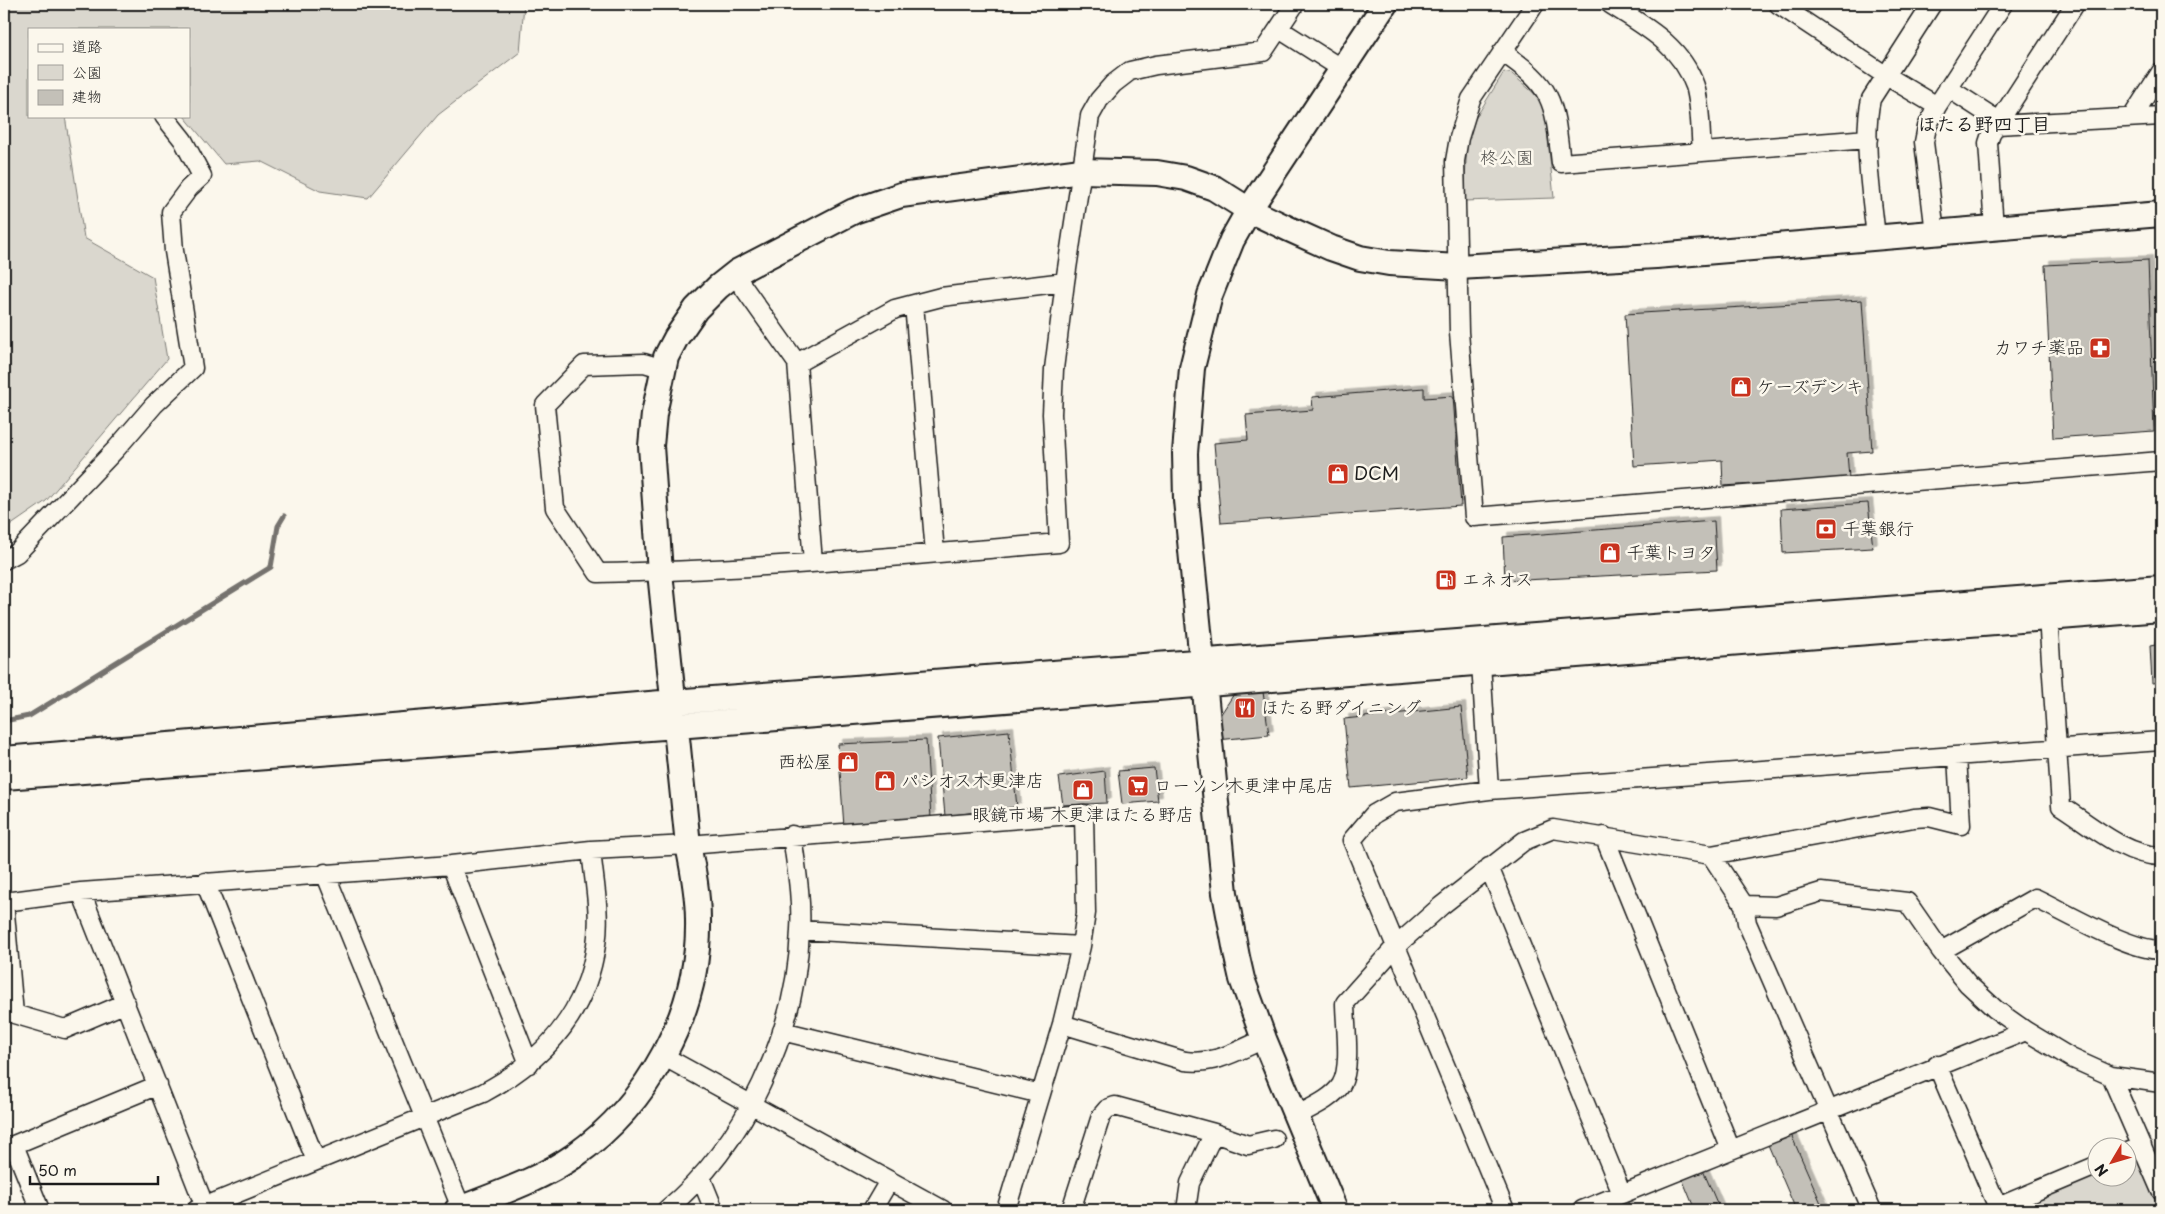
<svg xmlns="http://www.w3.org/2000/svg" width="2165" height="1214" viewBox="0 0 2165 1214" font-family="'Playpen Sans','Klee One',sans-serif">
  <defs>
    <filter id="shadow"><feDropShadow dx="4.5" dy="-4.5" stdDeviation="0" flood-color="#0004"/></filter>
  </defs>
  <rect width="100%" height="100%" fill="#fbf7ec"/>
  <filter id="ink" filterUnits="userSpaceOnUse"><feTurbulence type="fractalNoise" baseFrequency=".02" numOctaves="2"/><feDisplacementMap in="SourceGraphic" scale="10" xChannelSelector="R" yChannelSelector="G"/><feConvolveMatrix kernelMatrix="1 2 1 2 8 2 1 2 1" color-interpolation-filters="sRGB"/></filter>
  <g filter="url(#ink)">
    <path fill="#dad7ce" stroke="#7b7a75" d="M4,4h520l-4,48 -82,63 -70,83 -48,-7 -60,-30 -36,3 -40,-48h5v-87h-160v87h36l19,122 69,39 14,82 -121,142 -42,29z
      M1504,72l8,2 25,22 8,14 9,88 -90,3 3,-57 8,-25z
      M2137,1159l10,8 14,33v10h-147l1,-2 82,-33 1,1h30v-13z"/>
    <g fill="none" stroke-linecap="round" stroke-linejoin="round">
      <path stroke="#74726e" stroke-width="5" d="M4,721l25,-5 242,-149 7,-41 6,-10"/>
    </g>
    <path fill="#c3c0b8" stroke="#1c1c1c" filter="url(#shadow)" d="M2148,260l6,171 -101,7 -8,-173z
      M1862,300l10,151 -25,2 2,25 -126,8 -1,-26 -88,6 -9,-152z
      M1424,388v10l29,-2 8,110 -240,17 -7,-80 34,-3 -2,-25 67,-5 -1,-13z
      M1868,503l5,45 -90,5 -2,-44z
      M1714,521l3,49 -212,11 -2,-44z
      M2161,644v38l-9,1 -2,-37z
      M1263,692l6,43 -52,5 -2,-17 19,-29z
      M1461,707l7,70 -117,11 -7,-69z
      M1009,731l8,76 -72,9 -7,-78z
      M926,740l5,78 -87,9 -6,-83z
      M1154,768l4,33 -36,3 -4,-33z
      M1105,771l2,32 -44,2 -4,-28z
      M1789,1130l35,80h-28l-30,-70z
      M1702,1168l18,42h-25l-14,-34z
      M1628,1202l1,8h-27v-4z"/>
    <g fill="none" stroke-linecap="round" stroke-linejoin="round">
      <g stroke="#1c1c1c" stroke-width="21">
        <path id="street" d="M1535,4l-64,95 -12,39 -4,23 4,171 15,185 687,-56
          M1610,4c34,22 71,41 85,82 6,20 5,44 7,65
          M1778,4l107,71 52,31
          M1279,29l63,40
          M1502,52c53,36 52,50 59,111l307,-24
          M1948,88l51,33
          M2132,117l29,-45
          M1997,125l164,-9
          M1994,228l-6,-85 3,-9 84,-130
          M1935,233l-11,-91 3,-15 10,-21 66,-102
          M1876,238c-4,-42 -14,-98 -5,-139l61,-95
          M734,274l63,89 16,199
          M914,304l21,249
          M797,363l98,-54 46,-12 124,-15
          M664,369l-20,-6 -60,2 -39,40 10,103 43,65c154,-3 308,-17 461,-30l-7,-129 2,-45 11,-87 25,-166 9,-16 14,-16 17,-13 26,-6 107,-13 32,-48
          M4,560l13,-7 99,-104 38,-44 39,-37 -19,-117 -3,-39 18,-24 13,-12 -19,-36 -19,-24
          M2048,617l13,189c30,19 64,50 100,50
          M1481,663l8,127
          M1604,836l127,314
          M1711,855l33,50 3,18 125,287
          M451,865l78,199
          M1489,867l133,327
          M325,873l137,337
          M205,882l111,279
          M81,892l124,315
          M1744,905l32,1 45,-14 86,10 34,49 27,33 27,25 31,22 45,27 40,18 50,7
          M800,930l281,16
          M1941,951l94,-53c32,15 93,52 126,52
          M126,1003l-61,26 -51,-15 -10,-112 77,-10 370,-27 140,-15 97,-5 396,-31 2,99 -5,33 -19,78 -56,186
          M1062,1024l123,37c30,4 52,-10 79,-22
          M782,1031l259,63
          M663,1056l280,154
          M1937,1065l62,145
          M2111,1076l50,115
          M1296,1116c14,-8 36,-17 45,-31 11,-18 4,-61 4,-82l51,-57 45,-40 83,-65 29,-12 158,26 203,-37 15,-1 32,8 -4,-69
          M14,1145l26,65
          M4,1149l154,-64
          M2128,1152l14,-6
          M701,1178l13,32
          M1998,1207l100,-42
          M196,1210l287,-117c60,-32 103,-78 113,-148 5,-31 -2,-64 -5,-95
          M666,1210c79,-65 131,-178 134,-280 2,-32 -4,-64 -8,-95
          M872,1210l17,-29
          M1071,1210l30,-94 6,-7 8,-3 99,27 34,12 26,-6
          M1186,1210l4,-27 24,-50
          M1505,1210l-153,-370 22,-26 21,-12 94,-12 672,-49
          M1582,1210l444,-179"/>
      </g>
      <g stroke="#1c1c1c" stroke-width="28">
        <path id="secondary" d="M4,759l669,-57 1488,-114
          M4,777l672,-51 1485,-117
          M457,1210c39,-16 81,-29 117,-54 74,-52 126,-144 124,-236 0,-26 -5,-51 -10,-75l-28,-273 -9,-126 3,-32 12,-57 10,-19 20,-29 22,-22 19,-15 117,-61 47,-16 180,-24 76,2 29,5 28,10 35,22 40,19 42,19 29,10 29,5 69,4 198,-11 505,-42
          M1335,1210l-71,-171 -22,-60 -5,-22 -12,-64 -39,-393 -1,-47 7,-85 18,-73 22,-55 17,-30 136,-206"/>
      </g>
      <use href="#street" stroke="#fbf7ec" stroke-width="18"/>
      <use href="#secondary" stroke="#fbf7ec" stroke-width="24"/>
    </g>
  </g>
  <defs>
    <g id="pharmacy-square" transform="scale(1.125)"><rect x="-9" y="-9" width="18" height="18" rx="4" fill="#c8321e" stroke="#fbf7ec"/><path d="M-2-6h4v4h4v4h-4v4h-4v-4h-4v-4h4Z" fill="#fff"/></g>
    <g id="shop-square" transform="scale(1.125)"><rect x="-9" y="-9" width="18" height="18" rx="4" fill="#c8321e" stroke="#fbf7ec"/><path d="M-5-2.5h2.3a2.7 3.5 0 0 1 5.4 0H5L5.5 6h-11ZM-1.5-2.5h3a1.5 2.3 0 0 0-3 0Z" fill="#fff"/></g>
    <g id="bank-square" transform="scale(1.125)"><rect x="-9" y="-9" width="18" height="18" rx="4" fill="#c8321e" stroke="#fbf7ec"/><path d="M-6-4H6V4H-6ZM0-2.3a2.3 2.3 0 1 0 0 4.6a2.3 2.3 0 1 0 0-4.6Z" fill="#fff"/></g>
    <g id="fuel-square" transform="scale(1.125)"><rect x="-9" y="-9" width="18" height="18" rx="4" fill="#c8321e" stroke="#fbf7ec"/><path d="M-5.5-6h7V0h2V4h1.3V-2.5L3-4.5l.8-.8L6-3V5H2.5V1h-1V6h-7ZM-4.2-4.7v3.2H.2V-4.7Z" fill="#fff"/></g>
    <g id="restaurant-square" transform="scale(1.125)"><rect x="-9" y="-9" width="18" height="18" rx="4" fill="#c8321e" stroke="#fbf7ec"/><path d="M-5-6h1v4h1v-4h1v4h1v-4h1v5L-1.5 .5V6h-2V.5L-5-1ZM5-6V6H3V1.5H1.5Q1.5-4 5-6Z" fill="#fff"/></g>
    <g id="supermarket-square" transform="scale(1.125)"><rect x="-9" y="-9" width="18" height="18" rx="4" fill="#c8321e" stroke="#fbf7ec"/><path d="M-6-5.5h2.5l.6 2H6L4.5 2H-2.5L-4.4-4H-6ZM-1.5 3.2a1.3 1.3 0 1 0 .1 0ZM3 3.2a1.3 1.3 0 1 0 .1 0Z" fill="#fff"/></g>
  </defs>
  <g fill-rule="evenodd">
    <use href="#pharmacy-square" x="2100" y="348"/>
    <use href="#shop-square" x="1741" y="387"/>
    <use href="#shop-square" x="1338" y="474"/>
    <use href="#bank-square" x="1826" y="529"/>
    <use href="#shop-square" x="1610" y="553"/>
    <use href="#fuel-square" x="1446" y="580"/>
    <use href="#restaurant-square" x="1245" y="708"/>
    <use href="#shop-square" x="848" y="762"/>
    <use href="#shop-square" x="885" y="781"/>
    <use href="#supermarket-square" x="1138" y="786"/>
    <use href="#shop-square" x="1083" y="790"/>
  </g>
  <g text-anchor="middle" stroke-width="5" stroke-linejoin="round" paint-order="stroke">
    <g font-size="18" fill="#555451" stroke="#fbf7ec">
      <text x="1507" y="164">柊公園</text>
    </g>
    <g font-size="18" fill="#1c1c1c" stroke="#fbf7ec" text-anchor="start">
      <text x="2084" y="354" text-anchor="end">カワチ薬品</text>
      <text x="1757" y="393">ケーズデンキ</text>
      <text x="1354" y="480">DCM</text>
      <text x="1842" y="535">千葉銀行</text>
      <text x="1626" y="559">千葉トヨタ</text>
      <text x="1462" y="586">エネオス</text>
      <text x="1261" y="714">ほたる野ダイニング</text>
      <text x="832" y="768" text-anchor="end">西松屋</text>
      <text x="901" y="787">パシオス木更津店</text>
      <text x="1154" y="792">ローソン木更津中尾店</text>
      <text x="1083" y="821" text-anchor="middle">眼鏡市場 木更津ほたる野店</text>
    </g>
    <g font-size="19" font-weight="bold" fill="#1c1c1c" stroke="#fbf7ec">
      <text x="1984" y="131">ほたる野四丁目</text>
    </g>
  </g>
  <rect width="2165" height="1214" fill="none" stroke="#fbf7ec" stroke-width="20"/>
  <rect x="10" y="10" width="2145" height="1194" fill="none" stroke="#1c1c1c" stroke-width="2" filter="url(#ink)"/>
  <rect x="28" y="28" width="162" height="90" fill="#fbf7ec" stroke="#a29f99"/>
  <rect x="38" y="44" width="25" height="8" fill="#fbf7ec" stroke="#a29f99"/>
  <text x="72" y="52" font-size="15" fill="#1c1c1c">道路</text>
  <rect x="38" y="65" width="25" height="15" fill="#dad7ce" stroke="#a29f99"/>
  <text x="72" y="78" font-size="15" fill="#1c1c1c">公園</text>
  <rect x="38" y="90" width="25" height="15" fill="#c3c0b8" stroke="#a29f99"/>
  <text x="72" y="102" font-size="15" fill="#1c1c1c">建物</text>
  <g transform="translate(2112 1162) rotate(232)"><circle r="24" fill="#fbf7ec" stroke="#a29f99"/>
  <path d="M0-4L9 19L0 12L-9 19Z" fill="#c8321e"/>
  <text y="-8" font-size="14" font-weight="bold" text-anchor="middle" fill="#1c1c1c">N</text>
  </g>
  <path d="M30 1176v8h128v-8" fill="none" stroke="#1c1c1c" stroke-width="2.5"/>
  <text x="38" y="1176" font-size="15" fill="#1c1c1c" stroke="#fbf7ec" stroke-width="4" paint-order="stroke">50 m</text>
</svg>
